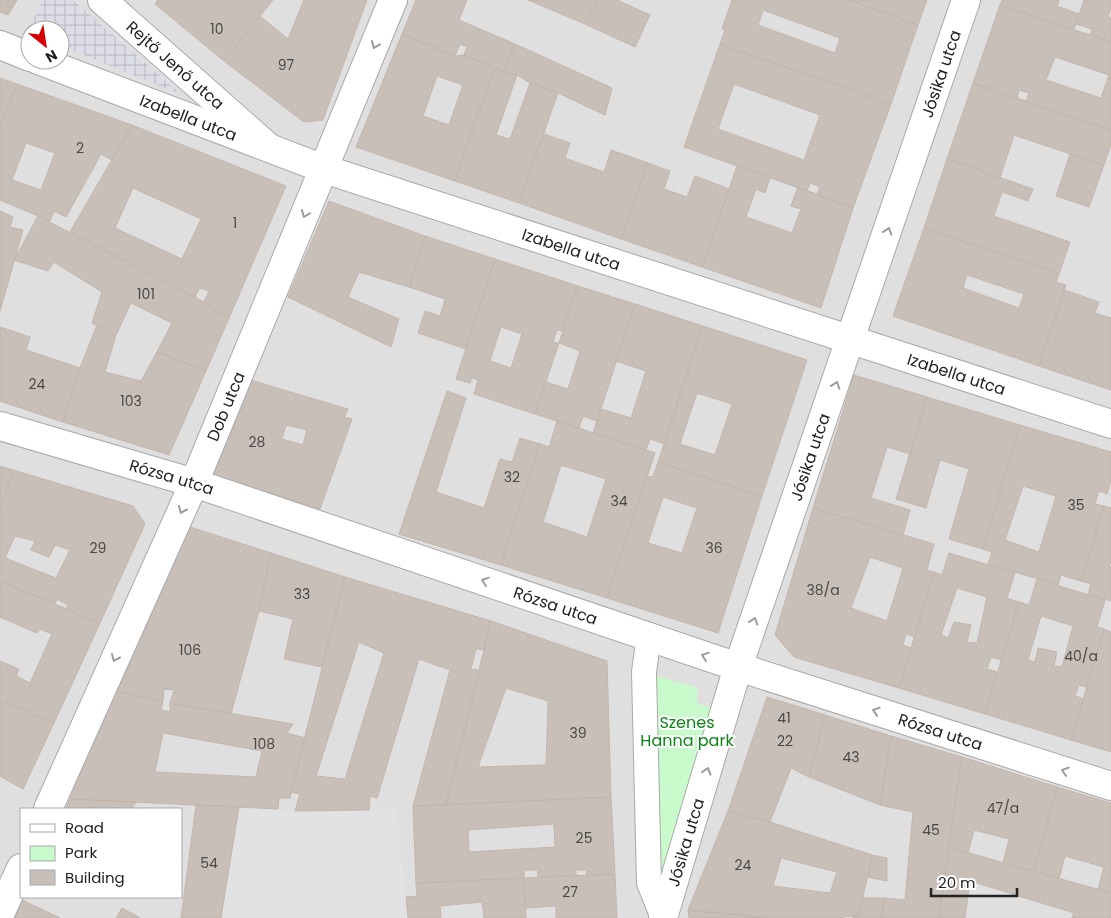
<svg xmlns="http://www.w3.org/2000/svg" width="1111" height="918" viewBox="0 0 1111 918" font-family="Poppins,sans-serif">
  <defs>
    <pattern id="plaza-grid" width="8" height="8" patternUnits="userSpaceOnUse" patternTransform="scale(1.25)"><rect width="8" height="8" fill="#dddde8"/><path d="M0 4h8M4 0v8" fill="none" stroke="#bdbdc7"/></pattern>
  </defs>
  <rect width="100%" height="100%" fill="#f2efe9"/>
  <path fill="#e0dfdf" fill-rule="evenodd" d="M0,0h1111v918h-1111zM30,30h30v30h-30zM21,809h160v88h-160z"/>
  <path fill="#c8facc" d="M654,675l44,13 -2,12 5,5 21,6 -50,169h-13l-1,-150z"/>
  <path fill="#e2e2e2" d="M239,807l56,4 74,-1 29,-2 2,39 8,71h-187z"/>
  <path fill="url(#plaza-grid)" d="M43,0h30l109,95 -122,-50v-15h-30v3l-3,-1z"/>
  <path fill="#c7bfb8" stroke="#c4b6ab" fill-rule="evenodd" d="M0,0h17l-9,15 -8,-3z
    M158,0h115l-49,61 -69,-57z
    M304,0h63l-44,120 -19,2 -80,-61 36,-45 28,23z
    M416,0h51l-8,20 56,24 -11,28 -40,-17 3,-8 -7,-3 -5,12 -53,-22z
    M528,0h69l-12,24z
    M597,0h20l33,15 -15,32 -50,-23z
    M732,0h117l69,25 -27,79 -171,-60 5,-14 -3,-1zM763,10l77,28 -5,15 -77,-28z
    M849,0h78l-9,25z
    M1002,0h57l-2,6 22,8 -5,16 -74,-25z
    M1084,0h27v7l-3,10 3,1v24l-21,-7 2,-6 -16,-5z
    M1000,5l111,37v88l-85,-29 3,-8 -10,-3 -2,8 -44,-15zM1055,57l54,18 -8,23 -55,-18z
    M402,34l53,22 9,-1 30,13 -39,113 -99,-34zM437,76l26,9 -14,40 -26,-9z
    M515,44l97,44 -7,27 -47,-22 -28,-10 -13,-8 -13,-3z
    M720,44l171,60 -38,104 -36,-13 3,-8 -10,-4 -3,8 -123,-44zM734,84l86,31 -16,45 -86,-31z
    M494,68l23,7 -21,60 14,4 20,-56 28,10 -39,110 -64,-22z
    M0,78l17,6 -17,43z
    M973,83l138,47v14l-7,21 -90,-30 -14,43 -53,-19z
    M17,84l115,41 -20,35 -11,-6 -35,63 -12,-6 -4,10 -50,-21v-73zM26,143l29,10 -14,37 -29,-10z
    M132,125l154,61 -57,132 -25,-16 5,-11 -10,-3 -4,9 -125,-65zM133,188l68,31 -19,40 -67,-31z
    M544,134l26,9 -5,15 39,14 7,-22 37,13 -27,76 -102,-36z
    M1070,154l34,11 -15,42 -33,-11z
    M947,159l86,30 -5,12 -26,-9 -8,24 76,26 -11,32 -135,-46z
    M648,163l22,8 -6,18 23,8 8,-21 34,13 -27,78 -81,-28z
    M737,166l33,12 -5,15 -9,-4 -10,28 46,16 9,-24 -10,-3 7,-19 55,21 -32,100 -119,-41z
    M329,201l96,35 -16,51 -50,-15 -11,25 51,22 -8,28 -103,-50z
    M0,211l13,6 -3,10 13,3 -23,81z
    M38,216l157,81 34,21 -23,53 -49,-19 15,-29 -41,-20 -15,32 -24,-12 10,-31 -48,-30 -6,9 -34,-11z
    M924,228l135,46 -3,8 10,3 -27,81 -146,-50zM967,275l57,19 -5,14 -56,-20z
    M425,236l70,23 -29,90 -48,-16 7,-22 15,5 5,-17 -36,-12z
    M495,259l83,27 -16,45 -5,-1 -4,12 6,1 -24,71 -61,-20 4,-14 -6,-2 -2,5 -14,-4zM501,327l21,7 -11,34 -21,-7z
    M578,286l57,18 -38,117 -14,-5 -4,12 -44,-14 11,-32 22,7 12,-38 -21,-8z
    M1065,290l34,12 -4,11 16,5v72l-72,-24z
    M635,304l68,22 -39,118 -14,-5 -4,11 -53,-17 8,-24 30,9 15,-47 -30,-10z
    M97,325l19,10 -11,37 36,9 16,-29 49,19 -37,84 -106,-33 17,-54z
    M703,326l104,34 -45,136 -104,-34zM697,393l35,11 -17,51 -35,-11z
    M0,327l30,10 -4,13 54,18 -17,54 -63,-21z
    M854,375l73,22 -17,57 -23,-7 -16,51 39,12 -7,25 -90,-27z
    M250,380l98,29 -4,8 8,2 -32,90 -112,-35zM286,425l21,5 -4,15 -21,-6z
    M447,391l19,7 -30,94 48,16 16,-49 12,3 8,-24 20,6 -39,121 -102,-31z
    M927,397l93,28 -37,124 -34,-10 20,-70 -29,-9 -14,48 -30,-9z
    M557,421l98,32 -48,145 -106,-33 39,-121 9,3zM561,465l45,14 -19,58 -44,-15z
    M1020,425l91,27v28l-4,14 -8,-3 -4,13 9,2 -23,75 -20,-6 -3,10 -70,-21 4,-12 -9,-3zM1023,486l33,10 -17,56 -34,-12z
    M658,462l104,34 -44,137 -111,-35 40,-122 6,1zM663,497l34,11 -15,45 -34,-10z
    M0,466l13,4 -13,41z
    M13,470l120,36 12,18 -45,99 -35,-14 3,-4 -11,-6 -2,5 -55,-23v-70zM15,536l20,5 -4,9 18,7 6,-12 15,5 -14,28 -51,-20z
    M1104,506l7,2v53l-2,6h2v34l-23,-7 3,-10 -10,-3z
    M813,508l121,36 -7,26 7,2 -19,65 -9,-3 -3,11 9,3 -13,40 -105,-31 -19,-22zM870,557l33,11 -16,53 -36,-13z
    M184,525l87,28 -12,58 -28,103 -61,-11 4,-13 -10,-1 -1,12 -49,-10z
    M271,553l74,24 -23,90 -38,-8 9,-40 -34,-8z
    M949,553l66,20 -8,25 12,4 -18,58 -10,-3 -4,12 10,3 -12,42 -86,-26 35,-116 8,3zM957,588l30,9 -10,46 -10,-1 4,-17 -17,-3 -6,16 -7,-3z
    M345,577l146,44 -7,29 -8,-1 -5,20 9,1 -34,135 -33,1 37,-136 -31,-11 -42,139 -7,-2 -1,14 -74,1 5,-17 -9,-2zM359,642l25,11 -39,126 -29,-3z
    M1037,579l68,21 -8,27 7,2 -17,58 -8,-2 -4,11 9,3 -13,41 -86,-26 34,-112 10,3zM1041,616l32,10 -11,41 -8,-1 3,-14 -19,-4 -3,14 -7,-2z
    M0,581l100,42 -46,100 -54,-23v-39l19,8 -3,7 14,7 22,-49 -12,-5 -3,4 -37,-16z
    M491,621l116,40 4,136 -165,8zM506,688l42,13 -2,64 -68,2z
    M1104,629l7,3v120l-40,-12z
    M114,691l49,10 -2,9 9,2v-9l123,21 -6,9 18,5 -15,60h-11l-1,11 -208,-10zM163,733l99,18 -6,26 -101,-5z
    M767,697l58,18 -16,62 -18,-9 -21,54 -42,-11z
    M0,700l54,23 -31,66 -23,-13z
    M825,715l66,21 -11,69 -71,-28z
    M891,736l71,21 -23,161h-58l3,-20 21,2 8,-88 -33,-7z
    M962,757l95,30 -23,84 -31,-8 6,-24 -35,-9 -6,23 -20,-6z
    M1057,787l54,16v90l-13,-4 6,-22 -39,-11 -6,22 -25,-7z
    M611,797l4,77 -28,1 -1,-5h-10v5l-38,2v-7h-14v8l-108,5 -3,-77zM554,824l1,23 -86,5 -1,-22z
    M70,799l66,3 -5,7h-65z
    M196,805l43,2 -18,111h-40z
    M728,811l42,11 102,33 -13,61 -16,1v1h-75l-80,-8zM781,858l56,14 -7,21 -57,-7z
    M948,847l163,46v25h-39l2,-5 -104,-32 -5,37h-26z
    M872,855l15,3v23l-19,-4z
    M615,874l2,44h-61v-12l-31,2 -1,-30z
    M524,878l2,40h-42l-2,-16 -42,4 1,12h-33l-2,-21 11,-1 -1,-13z
    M863,898h21l-3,20h-28v-2h6z
    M22,900l38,18h-45z
    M122,908l18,10h-24z
    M688,910l80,8h-79z"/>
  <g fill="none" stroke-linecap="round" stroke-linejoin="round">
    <g stroke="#a9a9a9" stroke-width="26">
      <path id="pedestrian" d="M649,636l-5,36 5,211 14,35"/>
    </g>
    <g stroke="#a9a9a9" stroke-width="30">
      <g id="minor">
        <path id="s1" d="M102,0l165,146"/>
        <path id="s2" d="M0,426l194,57 544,184 373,119"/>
        <path id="s3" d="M48,809l146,-326 199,-483"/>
        <path d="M0,914l21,-46"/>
        <path id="s4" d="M663,918l75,-251 228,-667"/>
      </g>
    </g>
    <g stroke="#a9a9a9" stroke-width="30">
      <g id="tertiary">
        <path d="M0,45l30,12"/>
        <path id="s5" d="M38,60l286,109 787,255"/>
      </g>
    </g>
    <use href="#pedestrian" stroke="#fff" stroke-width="24"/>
    <use href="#minor" stroke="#fff" stroke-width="28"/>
    <use href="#tertiary" stroke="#fff" stroke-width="28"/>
  </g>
  <defs><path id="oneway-chevron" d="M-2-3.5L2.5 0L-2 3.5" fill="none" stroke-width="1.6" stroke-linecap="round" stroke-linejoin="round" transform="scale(1.25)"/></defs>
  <g stroke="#9c9c9c">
    <use href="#oneway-chevron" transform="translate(375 45) rotate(112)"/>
    <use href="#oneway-chevron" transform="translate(305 214) rotate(112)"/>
    <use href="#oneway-chevron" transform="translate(888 231) rotate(-71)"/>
    <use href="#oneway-chevron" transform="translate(836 385) rotate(-71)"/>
    <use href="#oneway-chevron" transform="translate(182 510) rotate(114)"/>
    <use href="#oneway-chevron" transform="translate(485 581) rotate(-161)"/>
    <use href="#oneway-chevron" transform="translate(754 621) rotate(-71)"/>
    <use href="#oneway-chevron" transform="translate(705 656) rotate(-161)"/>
    <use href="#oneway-chevron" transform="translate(115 658) rotate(114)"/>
    <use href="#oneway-chevron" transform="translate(876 711) rotate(-162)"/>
    <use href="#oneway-chevron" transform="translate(707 771) rotate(-73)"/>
    <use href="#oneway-chevron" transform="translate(1065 771) rotate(-162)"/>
  </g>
  <g text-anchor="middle" stroke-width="4" stroke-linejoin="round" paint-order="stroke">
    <g font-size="14" fill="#4b4948">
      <text x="217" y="34">10</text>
      <text x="286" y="70">97</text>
      <text x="80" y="153">2</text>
      <text x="235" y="228">1</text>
      <text x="146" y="299">101</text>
      <text x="37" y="389">24</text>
      <text x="131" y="406">103</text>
      <text x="257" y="447">28</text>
      <text x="512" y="482">32</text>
      <text x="619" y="506">34</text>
      <text x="1076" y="510">35</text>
      <text x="98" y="553">29</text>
      <text x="714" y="553">36</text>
      <text x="823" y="595">38/a</text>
      <text x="302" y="599">33</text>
      <text x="190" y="655">106</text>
      <text x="1081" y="661">40/a</text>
      <text x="784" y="723">41</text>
      <text x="578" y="738">39</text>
      <text x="785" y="746">22</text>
      <text x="264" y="749">108</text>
      <text x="851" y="762">43</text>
      <text x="1003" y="813">47/a</text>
      <text x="931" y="835">45</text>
      <text x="584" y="843">25</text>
      <text x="209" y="868">54</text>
      <text x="743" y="870">24</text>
      <text x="570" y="897">27</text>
    </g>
    <g font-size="16" fill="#222" stroke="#fff">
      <text dy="6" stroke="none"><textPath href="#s1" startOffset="98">Rejtő Jenő utca</textPath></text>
      <text dy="6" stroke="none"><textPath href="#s4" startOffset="889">Jósika utca</textPath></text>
      <text dy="6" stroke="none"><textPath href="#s5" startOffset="161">Izabella utca</textPath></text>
      <text dy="6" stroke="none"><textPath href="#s5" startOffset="566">Izabella utca</textPath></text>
      <text dy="6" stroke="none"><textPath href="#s5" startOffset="971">Izabella utca</textPath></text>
      <text dy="6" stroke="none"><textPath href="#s3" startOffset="440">Dob utca</textPath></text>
      <text dy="6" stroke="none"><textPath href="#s4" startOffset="484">Jósika utca</textPath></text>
      <text dy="6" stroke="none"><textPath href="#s2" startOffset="179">Rózsa utca</textPath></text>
      <text dy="6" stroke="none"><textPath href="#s2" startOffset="584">Rózsa utca</textPath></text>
      <text dy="6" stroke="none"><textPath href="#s2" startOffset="989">Rózsa utca</textPath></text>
      <text dy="6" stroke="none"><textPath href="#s4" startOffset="79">Jósika utca</textPath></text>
    </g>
    <g font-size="16" fill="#0c8416" stroke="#fff">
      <text x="687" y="728">Szenes<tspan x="687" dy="18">Hanna park</tspan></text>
    </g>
  </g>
  <rect x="20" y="808" width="162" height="90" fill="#ffffff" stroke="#a7a7a7"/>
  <rect x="30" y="824" width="25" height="8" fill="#ffffff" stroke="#a7a7a7"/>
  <text x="65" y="833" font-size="15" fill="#222222">Road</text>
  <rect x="30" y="846" width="25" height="15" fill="#c8facc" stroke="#a7a7a7"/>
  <text x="65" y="858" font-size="15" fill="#222222">Park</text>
  <rect x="30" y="870" width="25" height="15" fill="#c7bfb8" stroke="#a7a7a7"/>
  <text x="65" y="883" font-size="15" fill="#222222">Building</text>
  <g transform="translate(45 45) rotate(150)"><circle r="24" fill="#ffffff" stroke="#a7a7a7"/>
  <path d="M0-4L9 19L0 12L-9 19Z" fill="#d40000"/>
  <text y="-8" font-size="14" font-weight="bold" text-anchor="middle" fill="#222222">N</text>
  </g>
  <path d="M931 888v8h86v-8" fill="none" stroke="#222222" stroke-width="2.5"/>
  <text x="938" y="888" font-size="15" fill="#222222" stroke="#ffffff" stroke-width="4" paint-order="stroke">20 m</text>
</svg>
